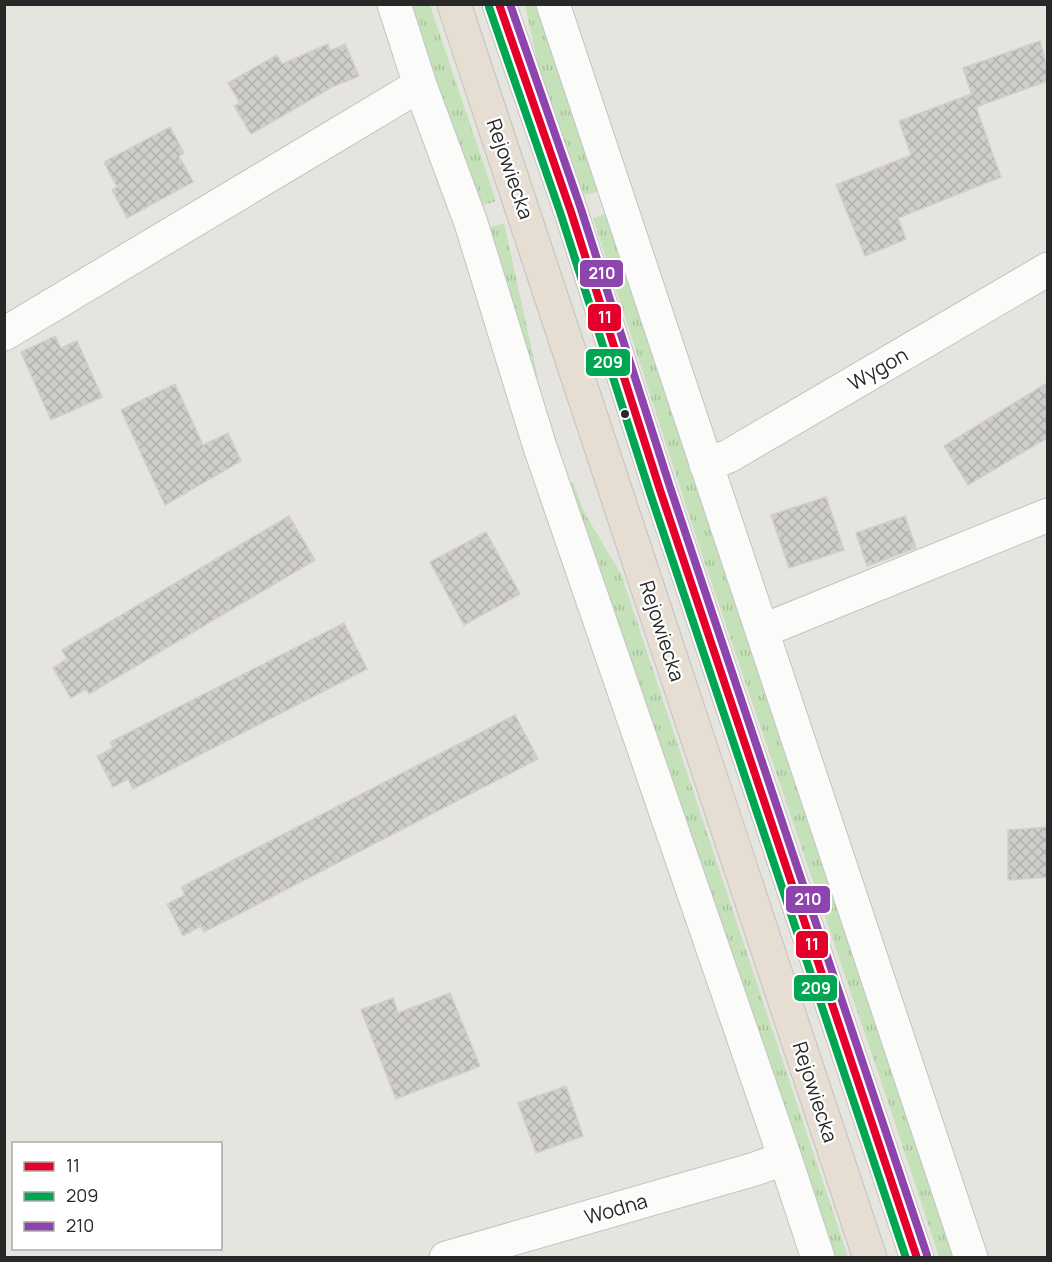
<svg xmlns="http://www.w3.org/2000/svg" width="1052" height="1262" viewBox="0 0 1052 1262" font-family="Manrope,sans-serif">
  <defs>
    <pattern id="grass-tufts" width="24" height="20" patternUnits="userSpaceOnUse" patternTransform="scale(1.5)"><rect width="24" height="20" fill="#c4e1b9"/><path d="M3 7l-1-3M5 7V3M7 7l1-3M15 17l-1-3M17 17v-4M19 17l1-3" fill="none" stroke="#a8c19f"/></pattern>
    <pattern id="building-cross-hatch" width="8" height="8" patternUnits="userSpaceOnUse" patternTransform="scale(1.5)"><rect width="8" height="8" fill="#cfcdc9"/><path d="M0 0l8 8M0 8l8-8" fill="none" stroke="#b2b0ad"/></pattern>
  </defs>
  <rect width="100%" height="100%" fill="#e6e4de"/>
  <path fill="url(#grass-tufts)" d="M410,5h20l66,196 -18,6z
    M525,5h15l62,186 -18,4 -44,-120z
    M609,213l349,1044h-19l-50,-152 -191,-562 -105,-325z
    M504,223l34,155 -7,1 -45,-150z
    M573,482l11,30 37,62 227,683h-21l-260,-773z"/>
  <path fill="url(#building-cross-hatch)" stroke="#d1cfca" stroke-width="1.5" d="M1040,41l7,26v14l-71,26 25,70 -103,41 8,21 -41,17 -29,-71 75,-30 -12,-34 72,-27 1,2 -9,-28z
    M328,44l2,7 15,-7 14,32 -27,11 -81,47 -17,-28 6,-3 -12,-20 49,-28 5,9z
    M170,127l14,26 -5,3 14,26 -66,36 -15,-28 5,-3 -13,-25z
    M55,336l6,12 16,-7 25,56 -51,23 -30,-68z
    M1047,383v55l-79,47 -24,-39z
    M175,384l28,61 25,-12 13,28 -76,44 -44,-95z
    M826,497l18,53 -55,18 -18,-53z
    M289,516l26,44 -226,134 -3,-5 -15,9 -18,-30 14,-9 -5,-9z
    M905,516l11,32 -49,18 -11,-33z
    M486,532l34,62 -56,31 -34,-63z
    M344,623l23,46 -234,120 -5,-10 -15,8 -16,-31 16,-8 -3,-6z
    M515,715l23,44 -334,173 -3,-6 -18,10 -16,-32 18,-9 -4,-8z
    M1047,827v50l-39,3v-50z
    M450,993l30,73 -84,33 -35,-89 32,-12 5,15z
    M566,1086l17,50 -47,17 -18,-50z"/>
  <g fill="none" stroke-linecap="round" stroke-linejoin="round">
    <g stroke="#c4c3c3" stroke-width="35">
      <path id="minor" d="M394,4l26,81 51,138 69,224 245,711 33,100
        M553,4l418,1254
        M4,334l416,-249
        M706,465l23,-9 319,-187
        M762,631l286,-116
        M446,1258l309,-89 30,-11"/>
    </g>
    <g stroke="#c3c2c0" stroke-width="35">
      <path id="highway" d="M454,4l416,1254
        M499,4l72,208 89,278 257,768"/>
    </g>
    <use href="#minor" stroke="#fbfbfa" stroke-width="33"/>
    <use href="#highway" stroke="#e7ded3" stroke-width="33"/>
    <g stroke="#fff" stroke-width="12">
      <path id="bus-1" d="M499,4l72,208 89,278 257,768"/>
    </g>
    <g stroke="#fff" stroke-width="12">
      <path id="bus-2" d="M489,7l72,208 89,278 256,765"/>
    </g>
    <g stroke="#fff" stroke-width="12">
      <path id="bus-3" d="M510,4l71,205 89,278 257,768"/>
    </g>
    <use href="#bus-1" stroke="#e4002b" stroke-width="8"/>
    <use href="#bus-2" stroke="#00a651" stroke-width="8"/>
    <use href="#bus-3" stroke="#8e44ad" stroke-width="8"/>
  </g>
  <circle fill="#282828" stroke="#fff" stroke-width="2" cx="625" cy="414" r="5"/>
  <g text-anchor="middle" stroke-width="4.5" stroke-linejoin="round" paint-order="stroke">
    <g font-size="20" fill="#282828" stroke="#fff">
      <text transform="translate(510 169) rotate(71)" y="7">Rejowiecka</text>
      <text transform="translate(878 369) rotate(-30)" y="7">Wygon</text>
      <text transform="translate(662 631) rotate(72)" y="7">Rejowiecka</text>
      <text transform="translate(815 1092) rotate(72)" y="7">Rejowiecka</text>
      <text transform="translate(616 1209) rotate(-16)" y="7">Wodna</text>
    </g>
  </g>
  <g stroke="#fff" stroke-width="2">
    <rect x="579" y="259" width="45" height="29" rx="6" fill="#8e44ad"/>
    <rect x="587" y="303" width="35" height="29" rx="6" fill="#e4002b"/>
    <rect x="585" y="348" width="46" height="29" rx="6" fill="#00a651"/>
    <rect x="785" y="885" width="46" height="29" rx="6" fill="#8e44ad"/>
    <rect x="795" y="930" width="34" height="29" rx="6" fill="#e4002b"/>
    <rect x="793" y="974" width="45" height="28" rx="6" fill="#00a651"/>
  </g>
  <g font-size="16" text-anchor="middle" font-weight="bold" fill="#fff">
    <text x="602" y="279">210</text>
    <text x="605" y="323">11</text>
    <text x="608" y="368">209</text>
    <text x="808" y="905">210</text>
    <text x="812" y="950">11</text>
    <text x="816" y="994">209</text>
  </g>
  <rect width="1052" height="1262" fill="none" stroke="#282828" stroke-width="12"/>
  <rect x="12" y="1142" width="210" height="108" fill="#ffffff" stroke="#a9a9a9" stroke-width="1.5"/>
  <rect x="24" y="1162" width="30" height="9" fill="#e4002b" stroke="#a9a9a9" stroke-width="1.5"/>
  <text x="66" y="1172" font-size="18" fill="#282828">11</text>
  <rect x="24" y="1192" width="30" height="9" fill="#00a651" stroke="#a9a9a9" stroke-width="1.5"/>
  <text x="66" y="1202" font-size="18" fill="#282828">209</text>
  <rect x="24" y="1222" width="30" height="9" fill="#8e44ad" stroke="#a9a9a9" stroke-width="1.5"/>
  <text x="66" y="1232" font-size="18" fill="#282828">210</text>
</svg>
